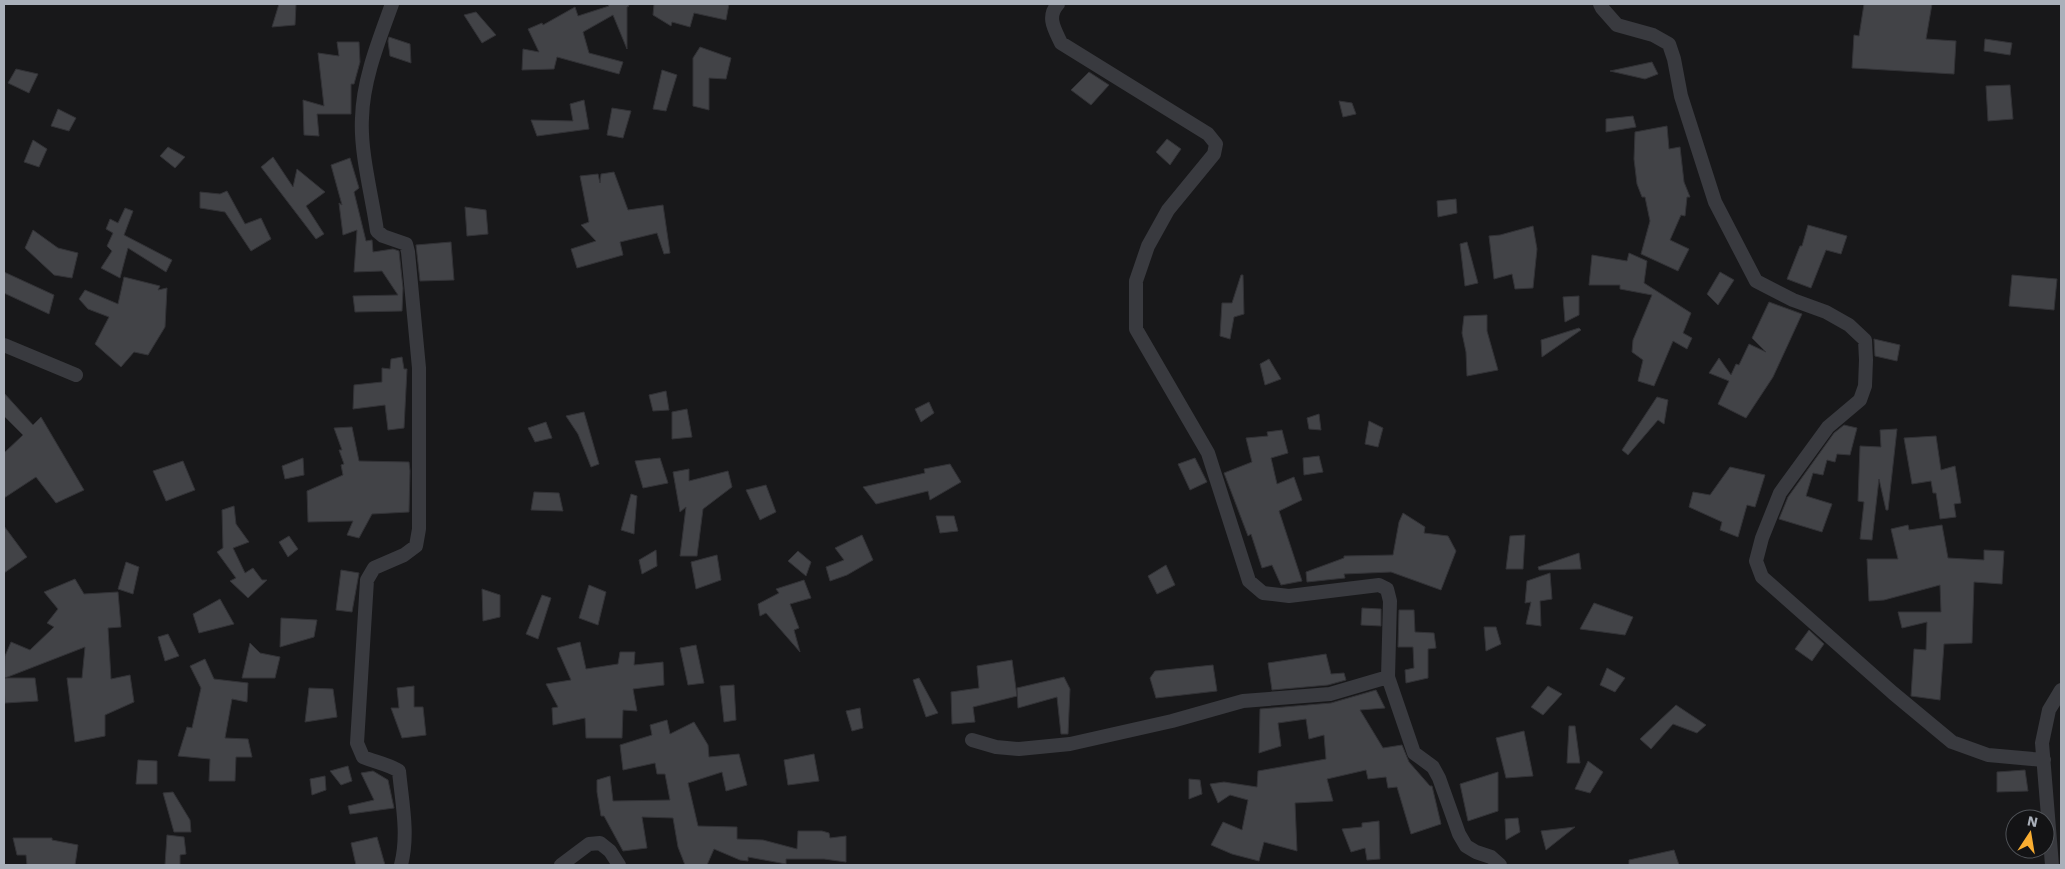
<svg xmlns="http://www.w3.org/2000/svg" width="2065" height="869" viewBox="0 0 2065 869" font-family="'Work Sans',sans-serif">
  <rect width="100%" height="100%" fill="#18181a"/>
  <path fill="#424347" stroke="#323236" d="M279,4h17l-1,21 -23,2z
    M608,4h20l1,2 -2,1v42l-14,-34 -30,17 6,21 34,9 -4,12 -62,-17 -3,12 -32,1 1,-21 16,3 -11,-23 14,-6 1,2 32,-18 3,9 31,-10z
    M654,4h75l-3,16 -32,-7 -4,14 -18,-5 -1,4 -18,-11z
    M1864,4h68l-6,35 30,2 -2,33 -102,-6 2,-33 5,1z
    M476,12l20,23 -14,8 -18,-28z
    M389,37l21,7 1,19 -21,-7 -2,-15z
    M1985,39l27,4 -2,12 -26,-4z
    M337,42h22l1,20 -6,22h-3v30h-34l2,22 -15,-1 -1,-35 21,6 -6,-53 21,3z
    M700,47l31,11 -5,21 -17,-1v32l-16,-4v-48z
    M1652,62l6,12 -13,5 -35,-8z
    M16,69l22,5 -9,19 -21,-10z
    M662,70l15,5 -11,36 -13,-2z
    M1089,72l20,13 -18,20 -20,-15z
    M2010,85l3,34 -25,2 -2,-35z
    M584,100l5,29 -52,7 -6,-16 42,1 -3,-17z
    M1339,101l13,2 4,11 -13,3z
    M612,108l19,3 -8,27 -16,-3z
    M58,109l18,9 -7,13 -18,-5z
    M1633,116l3,11 -30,5v-13z
    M1667,126l2,23 11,-2 4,35 6,15h-3l-2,19 -4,-1 -11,25 19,9 -11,22 -37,-17 9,-33 -5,-24h-3l-5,-13 -3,-25 1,-27z
    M1167,139l14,10 -11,16 -14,-13z
    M33,140l14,9 -8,18 -15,-5z
    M168,147l17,10 -10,11 -15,-12z
    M273,157l20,30 4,-18 28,23 -19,14 18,28 -8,5 -55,-72z
    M350,158l9,30 -5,4 12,49 6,-1 1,12 20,-3 6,2 4,37 -1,23 -47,1 -2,-16 45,-1 -16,-24 -28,1 3,-42 -14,5 -4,-32 3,2 -11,-40z
    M614,172l14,38 35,-5 7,48 -6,1 -7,-21 -37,9 3,13 -46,13 -6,-19 25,-8 -15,-16 8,-3 -9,-46 18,-2 2,9 1,-9z
    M227,191l18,33 16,-6 10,21 -20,12 -26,-39 -25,-4v-16l20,2z
    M1456,199l1,14 -19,4 -1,-16z
    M465,207l21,3 2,24 -21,2z
    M125,208l8,3 -9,24 48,25 -6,12 -38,-24 -8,30 -19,-10 11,-17 -5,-5 6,-13 -7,-4 4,-10 8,4z
    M1808,225l39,11 -6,18 -15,-4 -15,38 -24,-9 13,-33h2z
    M1533,226l4,23 -4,39 -18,1 -3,-15 -18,5 -5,-43 11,-1z
    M33,230l25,18 20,5 -6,25 -18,-3 -29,-27z
    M451,242l3,38 -34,1 -4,-36z
    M1467,242l11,41 -13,3 -5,-42z
    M1629,253l18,8 -3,22 47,30 -8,20 9,5 -5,11 -14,-8 -19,45 -16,-5 5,-21 -11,-8 1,-12 19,-45 -32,-6v-4h-31l3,-30 35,6z
    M4,272l50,23 -5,19 -45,-21z
    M1720,272l14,8 -16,25 -11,-11z
    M1241,275h2l1,39 -10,3 -4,22 -10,-3 2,-33h10z
    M2012,275l45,4 -3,31 -45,-4z
    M124,277l36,9 -2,4 9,-2 -2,39 -17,28 -14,-3 -13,15 -26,-23 14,-27 -21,-8 -9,-10 6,-9 33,14z
    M1579,296v19l-14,7 -2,-25z
    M1769,302l33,12 -29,63 -27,41 -28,-14 11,-23 -20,-8 10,-15 12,17 5,-11 3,1 10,-21 17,8 -14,-14z
    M1487,315v16l11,39 -31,6 -1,-24 -4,-19 2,-17z
    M1579,328l2,2 -39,27 -1,-17z
    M1874,339l26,6 -3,16 -22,-5z
    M402,357l2,12h3l-3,59 -16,2 -3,-25 -32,4 1,-24 28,-3v-14l8,1 1,-10z
    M1269,359l12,20 -16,6 -5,-21z
    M666,391l3,19 -16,1 -4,-16z
    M4,393l29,32 8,-8 43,73 -28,13 -20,-26 -32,21v-45l19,-18 -19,-19z
    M1657,397l11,3 -4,24 -6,-4 -30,35 -6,-5z
    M929,402l5,11 -13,9 -6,-13z
    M687,409l5,28 -20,2v-27z
    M584,412l15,52 -8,3 -13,-33 -12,-18z
    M1319,414l2,16 -12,-1 -2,-11z
    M1369,421l14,7 -5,19 -13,-3z
    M546,422l6,16 -17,4 -7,-14z
    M1844,425l13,3 -7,27 -13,-1 -2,8 -8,-2 -4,15 -10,-2 -7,23 26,8 -10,28 -43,-13 9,-22 46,-64z
    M352,427l7,34 50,1 1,9 -1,41 -37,2 -13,24 -12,-3 6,-14 -45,1 -1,-31 36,-16 -2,-10 3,-1 -5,-14h3l-8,-22z
    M1897,429l-9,81h-2l-7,-31 -7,61 -12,-1 4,-37 -6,-1 2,-55 21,1 -1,-17z
    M1282,430l6,23 -17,5 6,26 17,-7 8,23 -23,11 23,70 -21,4 -9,-20 -10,3 -11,-34 -3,2 -24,-63 28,-11 -6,-24 22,-2 -1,-4z
    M1936,436l5,34 14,-4 6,37 -7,1 2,13 -16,2 -4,-26h-3l-2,-12 -19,3 -8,-46z
    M1319,456l4,16 -19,3 -1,-17z
    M303,458l1,17 -19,4 -3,-13z
    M660,458l8,25 -25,5 -8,-27z
    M1195,458l12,24 -17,8 -12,-26z
    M183,461l12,29 -29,11 -13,-30z
    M950,464l11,18 -31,18 -2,-9 -52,13 -13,-17 62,-14 -1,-4z
    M1730,467l35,8 -10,32 -8,-2 -9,32 -18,-7 2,-8 -33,-15 4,-15 17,3z
    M689,469v12l39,-10 4,16 -29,22 -6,47h-17l6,-49 -6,5 -7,-40z
    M766,485l10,27 -16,8 -14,-30z
    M534,492l25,1 4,18 -32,-1z
    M631,494l6,2 -3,38 -13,-4z
    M234,506l2,18 13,18 -16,6 12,25 8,-5 9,12h5l-19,18 -18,-17 6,-3 -19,-26 6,-4 -1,-38z
    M1403,513l22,14 -1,6 24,3 8,15 -15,39 -50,-18 -47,2 1,4 -38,4 -1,-10 38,-14v-2l49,-1 6,-33z
    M936,516h18l4,15 -18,2z
    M1908,525l1,5 33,-5 6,33 36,2v-10l20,1 -2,33 -28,-2 -2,61 -28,1 -4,56 -29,-4 3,-47 12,1 1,-28 -25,6 -4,-16h43l-1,-27 -56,15 -15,1 -2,-42h31l-7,-30z
    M4,526l23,31 -23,16z
    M862,535l11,25 -26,15 -17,6 -4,-14 18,-7 -9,-12z
    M1525,535l-2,34h-17l4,-33z
    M289,536l9,13 -10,8 -9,-15z
    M656,550l1,16 -15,8 -3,-14z
    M798,551l13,11 -5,14 -18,-15z
    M1579,553l2,16 -42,1 -1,-3z
    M717,555l4,25 -25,9 -5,-27z
    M126,562l13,5 -6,27 -15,-5z
    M1166,565l9,20 -18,9 -9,-18z
    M341,570l18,3 -7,39 -16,-2z
    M1550,573l2,26 -12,2 1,25 -15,-2 5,-22 -6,1 2,-22z
    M75,579l9,15 34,-2 3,35 -13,1 3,51 19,-4 4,27 -29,13v21l-30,6 -8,-64h15l3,-31 -80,31h30l3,23 -33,2 -1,-16 1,-31 6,-14 19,8 24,-23 -7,-4 11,-14 -14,-17z
    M804,580l7,18 -21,6 9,24 -5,2 6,22 -34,-39 -6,3 -2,-12 21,-11 -3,-4z
    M589,585l17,7 -8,33 -19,-7z
    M482,589l18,6v22l-17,4z
    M542,595l9,3 -13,41 -12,-5z
    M220,599l14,25 -35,9 -6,-19z
    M1594,603l39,14 -8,18 -45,-6z
    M1362,608l19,1v17l-20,-1z
    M1399,610h15l1,22 19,1 2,15 -8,1v29l-22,5 -1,-13 9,-2 -1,-21h-15z
    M281,618l36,2 -3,17 -34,10z
    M1484,627h12l5,17 -15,7z
    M1809,630l15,14 -12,17 -17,-12z
    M168,634l11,22 -14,5 -7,-24z
    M580,642l6,27 32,-5 2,-12h15l-1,13 29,-3 1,23 -31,4 4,22 -14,-1 -1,28h-36l-1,-20 -32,7 -1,-17 6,-1 -12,-23 25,-4 -14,-32z
    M250,643l10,10 20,4 -5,21h-33z
    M696,645l8,38 -16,2 -8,-37z
    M1326,654l5,20 13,-1 2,7 -18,5 -56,5 -4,-27z
    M205,659l9,20 34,4 -1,19 -15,-3 -7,39 23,1 4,18h-16l-1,24h-26l1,-22 -32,-3 9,-29 5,1 9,-40 -11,-22z
    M1012,660l5,36 -44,11 2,15 -23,2 -1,-32 28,-4 -2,-22z
    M1213,665l4,26 -61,7 -6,-20 5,-7z
    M1607,668l18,10 -10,14 -15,-7z
    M1064,677l6,12 -2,45h-7l-4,-37 -39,11 -1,-20z
    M919,678l19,35 -12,4 -13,-37z
    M734,685l2,35 -12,2 -4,-36z
    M414,686v21h9l3,28 -24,3 -11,-30h8l-2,-20z
    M1548,686l14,8 -19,21 -12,-8z
    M309,688l24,1 4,28 -32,5z
    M1376,690l9,18 -25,2 23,38 19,-3 7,17 21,24h2l9,38 -30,10 -14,-47 -9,1 -2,-11 -18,2 -2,-9 -39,9 6,22 -38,2 2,48 -33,-9 -5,19 -27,-7 -21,-9 12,-23 19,8 6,-30 -18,-5 -12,8 -8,-19 14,-2 33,5 1,-16 68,-12 -2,-24 -15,4 -3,-20 -28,4 3,23 -22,7 1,-44 71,-6z
    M1676,705l30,20 -9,8 -24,-9 -22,25 -11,-10z
    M860,708l3,20 -11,3 -6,-20z
    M667,720l3,14 24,-12 14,23 1,12 30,-3 8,31 -21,6 -4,-19 -34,11 10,43 39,1v12l26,1 34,9 1,-18h24l7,2 1,5 16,-2v26l-22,-3h-38v5l-38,-7v4l-8,-1 -26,-11 -7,16h-22l-7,-18 -5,-29 -31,-1 5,31 -24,3 -19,-35h-3l-4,-24v-12l13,-4 3,25 57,-1 -5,-26h-8l-2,-11 -32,7 -3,-25 32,-10 -2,-10z
    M1569,726h6l5,37h-13z
    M1524,731l9,45 -27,2 -10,-40z
    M814,754l5,27 -31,4 -4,-25z
    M138,760l19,1v23h-21z
    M1588,761l15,11 -13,21 -15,-4z
    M348,766l4,15 -11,4 -11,-14z
    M2025,770l3,21 -31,1v-20z
    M373,771l15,9 6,28 -44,6 -2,-8 26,-6 -13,-27z
    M1498,772v39l-30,10 -8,-37z
    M325,776l1,14 -14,5 -2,-16z
    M1189,779l11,1 2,14 -13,5z
    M173,792l17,28 1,12h-17l-11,-39z
    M1518,818l2,14 -14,8 -1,-21z
    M1379,821l1,38 -13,1 -2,-12 -14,4 -9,-23 20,-2v-4z
    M1575,827l-29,23 -5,-19z
    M167,835l17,2 2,17 -6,1v10h-15z
    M377,837l8,28h-29l-5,-22z
    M13,838h39v2l26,5 -3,20h-48l-1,-10h-9z
    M1674,850l5,15h-50v-5z"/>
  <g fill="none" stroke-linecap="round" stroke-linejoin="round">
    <path stroke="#393a3f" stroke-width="14" d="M392,4c-13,36 -29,75 -30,114 -2,34 10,78 15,113l6,5 23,8 2,8 11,116v161l-3,17 -12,9 -30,13 -7,12 -10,163 6,14c12,5 25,7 36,14 3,32 10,63 2,94
      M1058,4c-12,13 -3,26 3,39l147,91 8,10 -2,10 -46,56 -20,36 -12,35v48l72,124 41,128 14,12 26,3 90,-11 8,4 3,12 -2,76 26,76 19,14 6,11 20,56 7,12 10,6 15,5 9,8
      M1600,4l2,4 15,17 36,10 16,9 5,15 7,37 34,106 41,79 37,19 33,12 23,13 16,15 1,20 -1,26 -5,14 -32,27 -48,66 -18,45 -6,23 6,16 131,116 59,49 36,13 56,5
      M4,345l72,30
      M972,740l24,7 23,2 51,-5 102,-23 71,-20 87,-7 58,-17
      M561,865l28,-21 11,-1 10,8 9,14
      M2052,865l-10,-122 7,-33 12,-20"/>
  </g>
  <rect width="2065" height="869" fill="none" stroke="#aab0ba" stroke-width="10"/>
  <g transform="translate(2030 834) rotate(12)"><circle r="24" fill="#131315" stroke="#4f5257"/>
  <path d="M0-4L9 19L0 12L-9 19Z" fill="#f9ad31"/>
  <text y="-8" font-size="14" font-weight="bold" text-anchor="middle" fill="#aab0ba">N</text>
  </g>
</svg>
